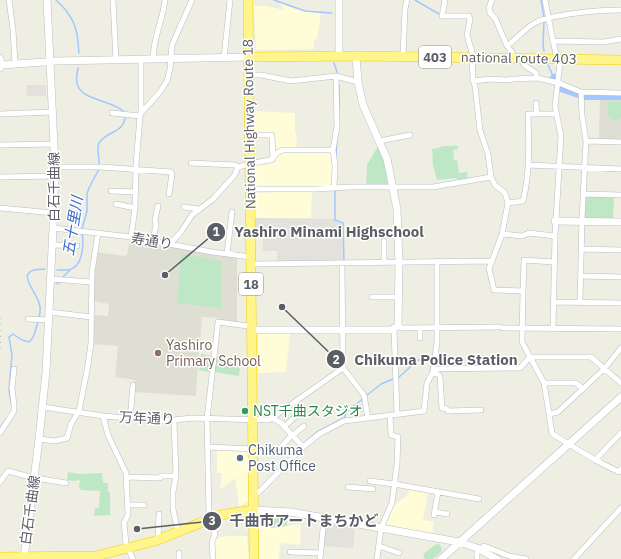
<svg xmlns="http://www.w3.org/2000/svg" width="621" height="559" viewBox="0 0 621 559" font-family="'IBM Plex Sans','Noto Sans JP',sans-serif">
  <rect width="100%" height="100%" fill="#efeee3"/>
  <path fill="#fffdd8" d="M280,3l15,6 26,5 -4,25h-3v10l-58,1 -2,-44h12l18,4z
    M253,111l42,2v17l2,10 -1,9 -21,5 -1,-21h-22z
    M280,152h52l2,14 -1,20 -80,1v-23l22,-5z
    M312,191l-1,27h-57v-25z
    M258,333h32l-4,39 -28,1z
    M217,449l30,1 2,2 -1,49 -7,5h-2l-4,-28 -15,12 2,-17h-5z
    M410,489l18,3 -5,28 11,2 -2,12 -48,-9 10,-20 13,-9z
    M262,515h8l1,13 28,-4 2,2 -1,19 -20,-2 -1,16h-21l-1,-39z
    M228,536h19l2,23h-34v-16l1,-5z"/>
  <path fill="#e2e1db" d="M27,85h19v11h-20z
    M253,218l81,1 2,3 6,2 1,36 -66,2v-11h-14v-18h-9z
    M325,523l30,5 -2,20 -29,-2z"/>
  <path fill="#dfded2" d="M600,98h21v42h-22z
    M130,238l107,19v66l-19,-2v-3l-16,-1 -6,74v5l-61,-4v-12l-20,-3 3,-31 -26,-2 3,-29 13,1 1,-12 -16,-3 -1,-20 4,-29 29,4 2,-1z"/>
  <path fill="#bee8c5" d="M608,101l13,1v16h-2l-3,4 -9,-7z
    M445,146h13v3l-5,1 1,10h3l2,13 8,-1 1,8 -8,1 -4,-3 -19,2 -4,-15 -1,-16 7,-1v-1z
    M377,148h2l5,11 5,23 -3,3h-20l1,-20z
    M584,196l30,1 -1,22 -30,-1z
    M181,254l41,7 -1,47 -44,-5z
    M201,354l12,2 -2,16 -12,-2z
    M216,356l25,4 -2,16 -26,-4z
    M68,472l12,2 22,-1 1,10h5v9h2v23l-16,1 1,-8h4l1,-17 -19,-1 -2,-3 1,-7 -6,1 -7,-1z
    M270,515l17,1v10l-17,2z
    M438,543l4,5 -1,4 -8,7h-8l-2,-5z"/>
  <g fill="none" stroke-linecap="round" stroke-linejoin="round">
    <path stroke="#a3c7ff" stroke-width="1.5" d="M56,0c5,5 10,9 13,15 8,10 9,25 10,38
      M274,0l31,11 27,2
      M415,0l24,14
      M541,0l3,17
      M544,20l-1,26 1,5
      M334,63l4,12
      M548,65l6,13
      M78,68c-1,5 -2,11 -1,15 3,18 37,17 47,29
      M339,85v24
      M336,155l1,-17
      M99,165c1,-7 -3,-16 0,-22 7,-12 26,-10 26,-27
      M335,190v30l8,3 1,38
      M82,229l5,-18v-17l2,-6 10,-19
      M57,270c5,0 12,1 16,-2 10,-5 11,-26 9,-35
      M62,278l9,-9
      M57,284l3,-2
      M398,378l20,-18h6
      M362,389l5,6
      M366,396l15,-12 12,-5
      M11,402l-2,-12 3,-35 -3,-18 4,-3 9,6 7,2c4,-3 6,-8 7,-14 2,-6 5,-15 4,-21 -1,-15 -31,-38 5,-38
      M0,428l6,-9
      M303,444l14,-12 27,-14 1,-2 1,-4 18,-14"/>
    <path stroke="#a3c7ff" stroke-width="8" d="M554,78l2,2
      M561,88l23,8h37"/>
    <g stroke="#bbbcc3" stroke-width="6">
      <path id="street" d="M9,0l4,30 2,34
        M113,0l3,60
        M492,0l-3,7 1,6 5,5 12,28 5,6v6
        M553,41l51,1 17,-3
        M507,46c9,-7 17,-16 26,-22 15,-10 69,-14 88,-14
        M403,56l2,-47 2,-9
        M0,57l3,8 -3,4
        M224,58l6,-58
        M523,58l1,7 12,8 1,5
        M153,59c0,-21 10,-39 12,-59
        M249,75h12l30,6 45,-5 22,6
        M473,81l18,-2 15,1 8,-1 23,-1 22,5 22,9 40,1
        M536,103l1,11
        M112,113l28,3
        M141,113l19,-21 7,-11 3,-12 2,-24 20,-45
        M0,114l53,-2
        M249,135h23l1,24
        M379,141l31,-6
        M586,141l35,1
        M0,145l54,-1
        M191,163l44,2 3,2
        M528,165l93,4
        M55,167h46l70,5 1,2 -3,20
        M0,177l55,-1
        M334,188l1,-22 -2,-16 4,-24 -1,-50
        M250,189h66l35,-2h82l58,-10
        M111,191l25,1
        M583,194l38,1
        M508,203l15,-2c7,-28 6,-59 5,-87h29
        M116,204l19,4
        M184,207l14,2
        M0,208l54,5
        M53,228l78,9 81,15 39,5
        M502,234l20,2 7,-3 26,3 6,-100 -6,-30 5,-43 -4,-9 -3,-13 -8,-41
        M131,237l4,-29 1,-43 4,-49 1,-3v-54
        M153,241l3,-17 -1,-4 3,-14
        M384,241v21
        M170,244l11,-12 11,-17 21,-16 9,-10 12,-13 4,-9 15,-4 18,-3 6,-7 6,-3h50
        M53,245l24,1
        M582,249l39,1
        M227,254l5,-42
        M492,261l-3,7 5,22 29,1 1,-31 30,2
        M342,263l1,105 21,27 4,23
        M251,264l241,-3 10,-27 6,-31 -3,-10 -10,-8 -4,-8 -3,-23 -8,-24 -5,-44 -2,-6 -1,-28 -5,-17 3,-16 -1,-3h-27l3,-16
        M581,276l40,1
        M51,279l40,3
        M523,291l-1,51 22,41 5,31
        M372,297h27
        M553,302l68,1
        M580,302l2,-83 4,-78 -4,-26 -1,-23
        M50,312l41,5
        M28,319l21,1
        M398,326l4,2 98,-1
        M420,328v10
        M503,328l118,1
        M553,328l2,-92
        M394,329l3,85
        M621,348l-17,21 -46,43 -9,2 3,19 2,2 41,25 24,12 2,-3
        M433,369l87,-1 10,-11h61l30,26
        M433,372l6,3 1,2 2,31 5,1 1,2 33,-1
        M544,383h32l7,6
        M43,407l60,9 61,5 28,-3 77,2 74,-52
        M103,416l5,19 18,38 2,42 -4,8 2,21 7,15
        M272,418l9,5 22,24
        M130,419l3,-34
        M174,421l2,55 -3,16v17l5,23
        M284,427l12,-11
        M0,433l14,-22v-6l-2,-17 2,-19
        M292,436l12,-10
        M39,439l16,2 12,-3 4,-14 8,-13 9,-46 3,-22 1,-71 6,-39
        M208,447l45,2
        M281,447l11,-12
        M595,460l26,-27
        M126,477l34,1 1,-2h15
        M370,481l24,3 85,15
        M0,482l8,-11 22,6 36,6
        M348,487l25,2
        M253,495l3,-1 5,-4 42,-43 16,-13 25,-13 80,-10 3,-28 6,-11 4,-30v-81
        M127,505h17
        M435,512l12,2
        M434,515l4,-23
        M158,540l1,-26
        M379,546l20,7
        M290,552l31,1
        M179,553v6
        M213,559l-1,-17 3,-8 -6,-19 -2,-96 11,-97 30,4 4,4
        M320,559l4,-40
        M377,559l4,-31 11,-25 5,-39 1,-27 -7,-2 -1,-20
        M477,559v-6l7,-7 25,10 17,3
        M574,559l47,-51"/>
    </g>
    <g stroke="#bcbec5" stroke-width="8">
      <path id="secondary" d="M339,0v56
        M3,65l54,-4 192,-4
        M555,221l66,1
        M252,330h139l7,-4 1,-62 -2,-55 -10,-50 -24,-54 -5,-23 -2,-26
        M253,510l38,2 168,30 18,6 20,11
        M24,558l15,-119 7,-67 7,-144 2,-61 -8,-167
        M441,559l180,-162"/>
    </g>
    <g stroke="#f2d000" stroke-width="10">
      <path id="highway" d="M248,0l6,559
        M249,57l111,-1 261,4
        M0,557l96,-1 59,-15 65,-26 33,-5"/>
    </g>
    <use href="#street" stroke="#fff" stroke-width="5"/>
    <use href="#secondary" stroke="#fff" stroke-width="7"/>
    <use href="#highway" stroke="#fff58a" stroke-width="9"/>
    <path stroke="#b7b7b8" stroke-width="1.5" stroke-dasharray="1 5" stroke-linecap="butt" d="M0,318v34"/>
  </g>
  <circle fill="#8d6e63" stroke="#fff" stroke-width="1.5" cx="158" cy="353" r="4"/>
  <circle fill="#2e9e5b" stroke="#fff" stroke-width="1.5" cx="245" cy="411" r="4"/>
  <circle fill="#5c6f8a" stroke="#fff" stroke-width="1.5" cx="240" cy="458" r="4"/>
  <g text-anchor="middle" stroke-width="3" stroke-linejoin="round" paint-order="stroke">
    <g fill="#fff" stroke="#8c8e93" stroke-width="1">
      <rect x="419" y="46" width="32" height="22" rx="3"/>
      <rect x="239" y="273" width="24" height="22" rx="3"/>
    </g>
    <g font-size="13" font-weight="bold" fill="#5b5e65">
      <text x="435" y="62">403</text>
      <text x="251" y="289">18</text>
    </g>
    <g font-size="14" fill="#5b5e65" stroke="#fff">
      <text transform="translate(519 58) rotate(1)" y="5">national route 403</text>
      <text transform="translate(249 124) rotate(-91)" y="5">National Highway Route 18</text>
      <text transform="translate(54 187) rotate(-90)" y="5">白石千曲線</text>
      <text transform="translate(152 241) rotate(9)" y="5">寿通り</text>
      <text transform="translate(147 418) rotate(2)" y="5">万年通り</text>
      <text transform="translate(30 510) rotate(-82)" y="5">白石千曲線</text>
    </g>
    <g font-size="14" fill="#785e54" stroke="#fff" text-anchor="start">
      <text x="166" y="350">Yashiro<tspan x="166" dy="16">Primary School</tspan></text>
    </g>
    <g font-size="14" fill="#27864d" stroke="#fff" text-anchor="start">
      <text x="253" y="416">NST千曲スタジオ</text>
    </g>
    <g font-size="14" fill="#4e5e75" stroke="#fff" text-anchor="start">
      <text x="248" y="455">Chikuma<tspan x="248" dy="16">Post Office</tspan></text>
    </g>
    <g font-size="15" font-style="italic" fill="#3e6acb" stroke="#fff">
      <text transform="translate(73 226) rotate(-81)" y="5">五十里川</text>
    </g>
  </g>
  <path fill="none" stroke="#5b5e65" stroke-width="1.5" d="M165 275L216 232M282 307L336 359M137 529L212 521"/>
  <g fill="#5b5e65" stroke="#fff" stroke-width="1.5">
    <circle cx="165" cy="275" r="4"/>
    <circle cx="282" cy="307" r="4"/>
    <circle cx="137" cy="529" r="4"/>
    <circle cx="216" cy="232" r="10"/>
    <circle cx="336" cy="359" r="10"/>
    <circle cx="212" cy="521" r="10"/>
  </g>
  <g font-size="12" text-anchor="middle" font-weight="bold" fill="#fff">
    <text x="216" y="236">1</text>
    <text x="336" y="364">2</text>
    <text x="212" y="525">3</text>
  </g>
  <g font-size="15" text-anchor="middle" font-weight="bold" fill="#5b5e65" stroke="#fff" stroke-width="3" stroke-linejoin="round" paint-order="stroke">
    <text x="329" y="237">Yashiro Minami Highschool</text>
    <text x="436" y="365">Chikuma Police Station</text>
    <text x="304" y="526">千曲市アートまちかど</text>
  </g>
</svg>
